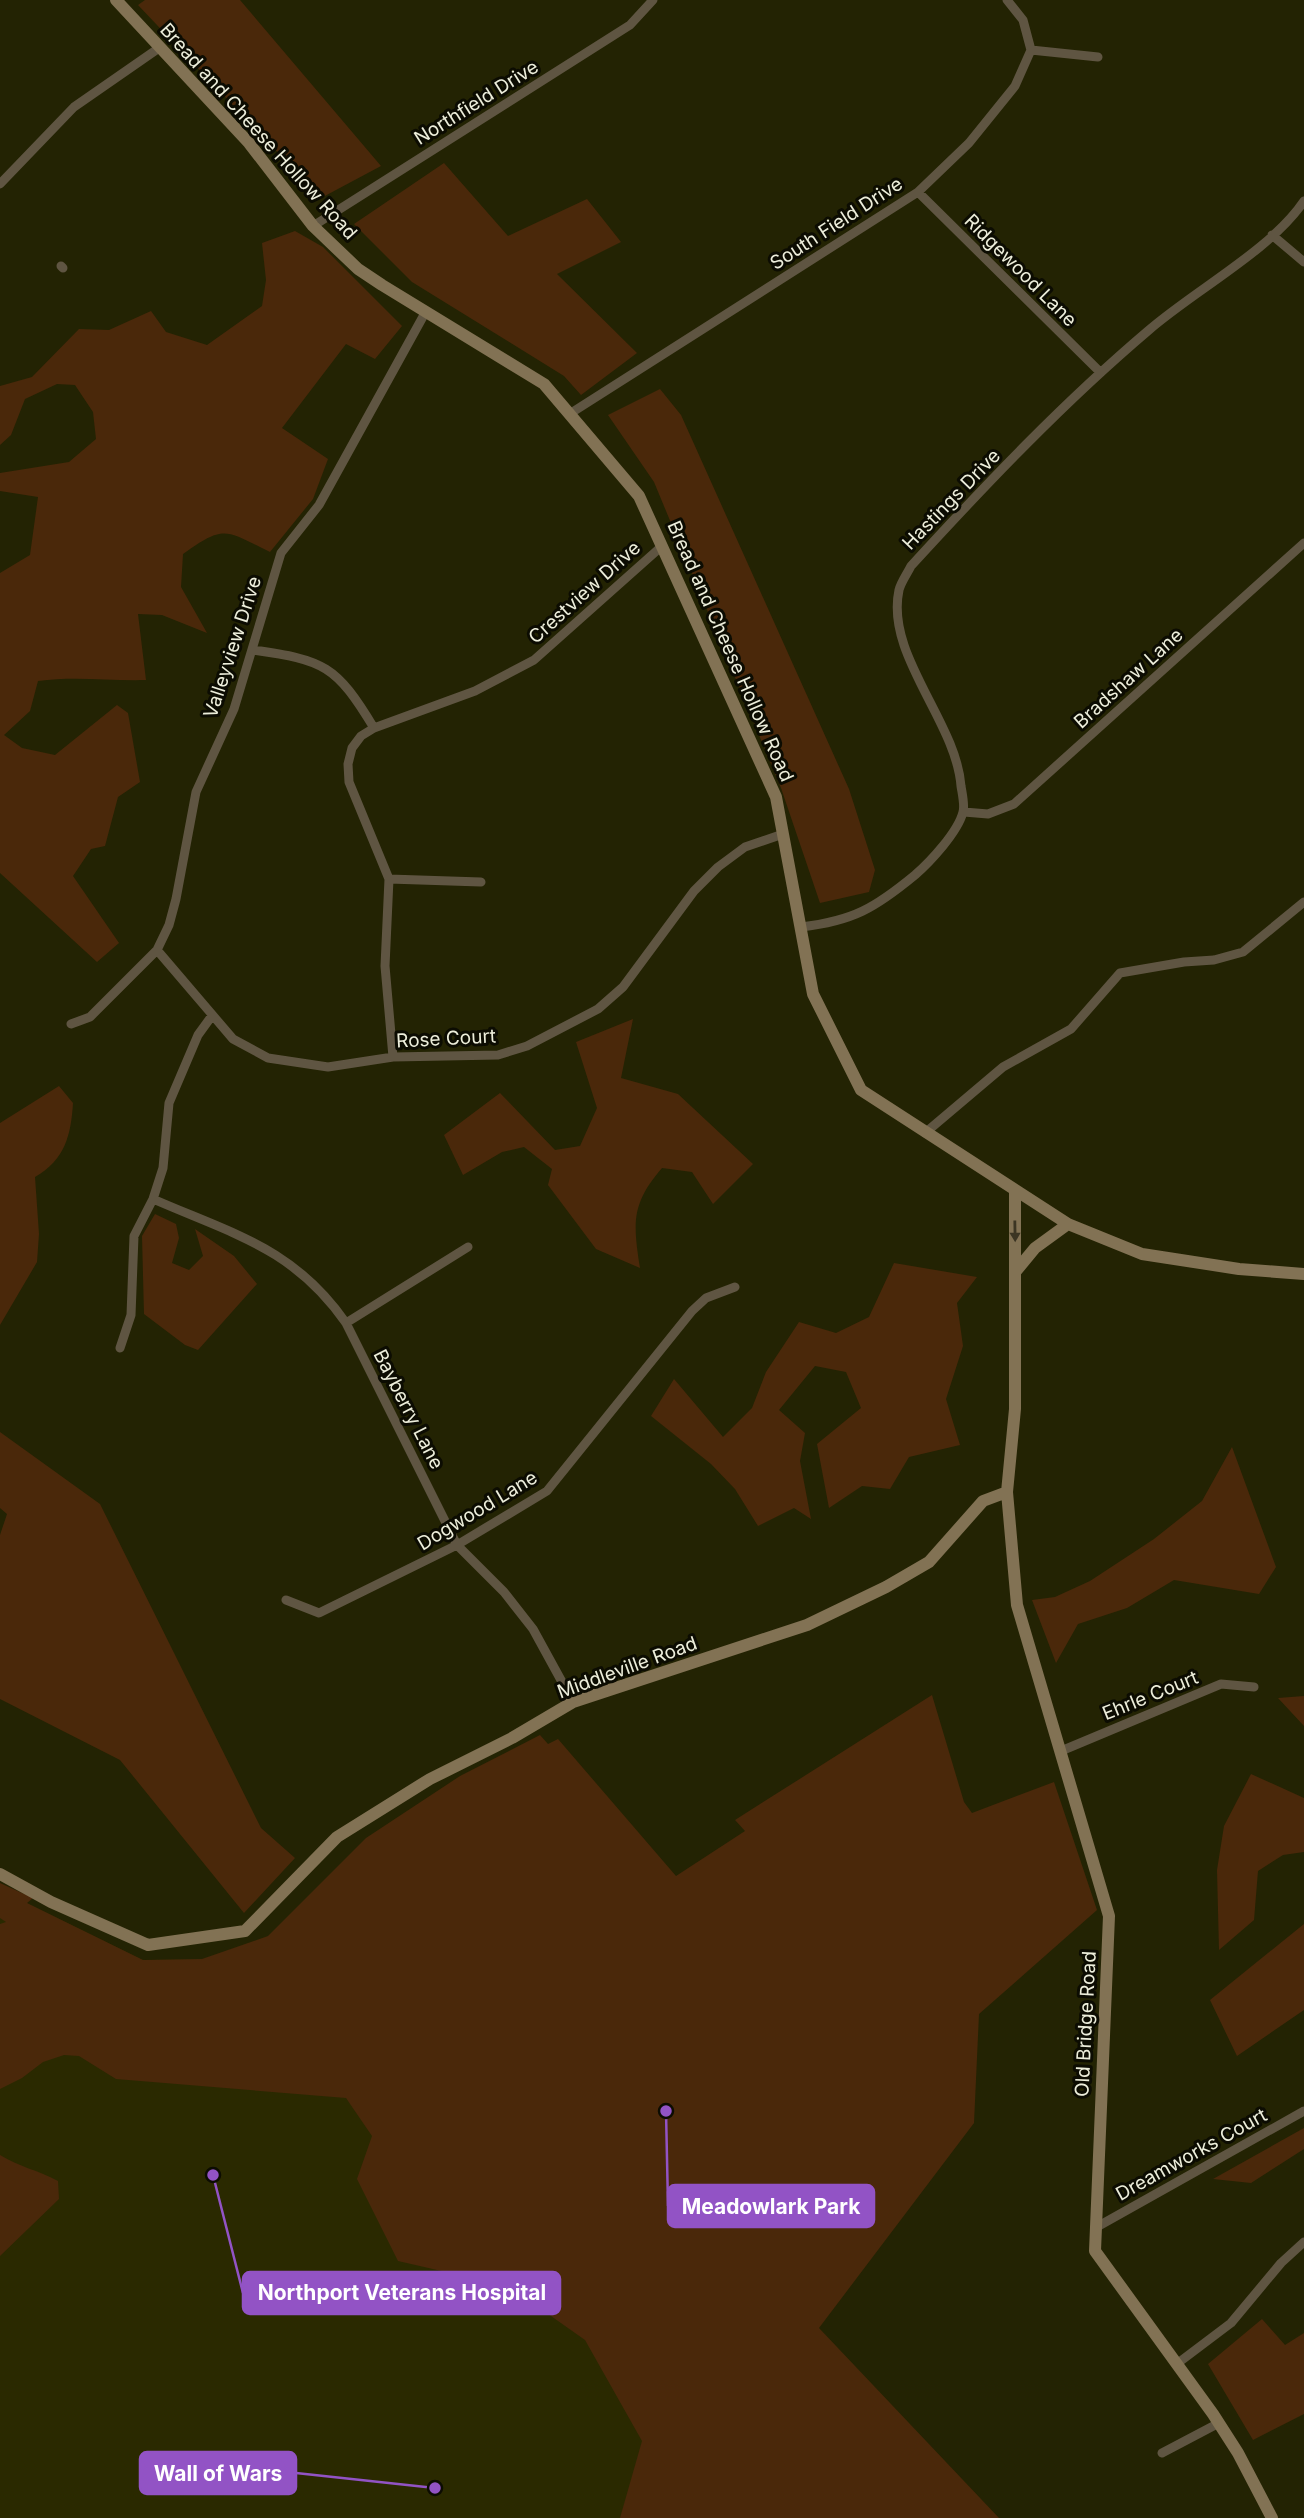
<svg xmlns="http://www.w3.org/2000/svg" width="1304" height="2518" viewBox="0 0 1304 2518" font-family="Inter,sans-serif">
  <rect width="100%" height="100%" fill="#232303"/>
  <path fill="#2a2900" d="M0,1890l143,70 59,-1 303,293 161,177 2,89h-668z"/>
  <path fill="#4a280a" d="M145,0h95l141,166 -60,32 -183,-193z
    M444,163l64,73 79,-37 34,43 -64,32 80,79 -56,42 -17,-19 -152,-94 -58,-58z
    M295,231l28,16 79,79 -27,33 -29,-15 -64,84 46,31 -15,40 -43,53c-45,-22 -45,-28 -87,2l-2,33 26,46 -45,-18 -24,-1 8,66c-37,1 -72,-4 -108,1l-8,30 -26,24 18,13 33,7 62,-50 11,8 12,69 -22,15 -13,49 -14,3 -18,27 46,67 -22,19 -97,-89v-300l30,-18 8,-58 -38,-6v-18l69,-11 27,-23 -3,-27 -18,-27 -18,-1 -32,15 -14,36 -11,10v-59l32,-9 47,-48 30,1 42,-19 15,21 41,13 55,-39 4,-26 -4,-37z
    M660,389l21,26 168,374 26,81 -6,22 -49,11 -39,-115 -127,-306 -46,-67z
    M633,1019l-12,59 57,16 75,70 -40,40 -21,-32 -30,-4c-31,36 -29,55 -22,100l-44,-19 -48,-64 4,-16 -28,-22 -22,5 -39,23 -19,-40 56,-42 55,57 25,-4 17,-38 -21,-66z
    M59,1086l14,17c-2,32 -8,57 -38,74l4,57 -2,28 -37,63v-202z
    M155,1214l21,10 3,14 -7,25 17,7 14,-14 -8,-27 39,27 23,28 -59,66 -13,-5 -41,-31 -2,-78z
    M894,1263l83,14 -20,26 6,43 -17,53 14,46 -51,12 -19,32 -28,-3 -33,22 -12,-64 44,-36 -15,-36 -31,-6 -36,44 26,23 -5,28 11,58 -17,-11 -36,18 -23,-37 -24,-25 -60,-48 23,-37 49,58 29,-29 14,-36 33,-50 37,11 33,-16z
    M0,1432l100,72 161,324 34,30 -51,55 -124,-153 -120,-61v-164l7,-21 -7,-6z
    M1232,1447l44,120 -17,27 -85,-14 -47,28 -49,16 -22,39 -24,-63 23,-3 35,-16 64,-42 48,-38z
    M932,1695l32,107 8,11 82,-31 43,128 -118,104 -5,109 -155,205 180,190h-379l22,-77 -57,-101 -44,-31 -56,-28 -87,-20 -41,-82 15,-43 -26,-38 -230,-19 -37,-23 -15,-1 -21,7 -21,16 -22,11v-165l6,-2 -6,-4v-35l33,15 -6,5 116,57 59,-1 66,-23 98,-98 94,-62 80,-41 8,9 10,-5 118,137 69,-45 -10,-11z
    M1304,1696v30l-26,-28z
    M1251,1774l53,24v54l-21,3 -25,16 -4,49 -35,30 -2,-80 7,-44z
    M1304,1924v86l-67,46 -27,-56z
    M1304,2128v21l-53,34 -38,-4z
    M0,2155c19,12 38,15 58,26l1,18 -59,57z
    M1262,2319l23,26 19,-12v81l-51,26 -45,-76z"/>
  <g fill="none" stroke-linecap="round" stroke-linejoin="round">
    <path stroke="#5f5542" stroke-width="9" d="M1031,50l67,7
      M0,184l74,-77 85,-59
      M918,192l182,180
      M313,226l317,-201 23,-25
      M1272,235l32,27
      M61,266l2,2
      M571,413l347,-221 51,-49 46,-57 16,-36 -8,-30 -16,-20
      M253,650c71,10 83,15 121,78
      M964,812l24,2 26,-10 290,-261
      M389,879l92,3
      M801,927c52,-6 74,-19 114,-52 15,-13 43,-43 48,-63 2,-7 -1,-19 -2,-26 -5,-65 -76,-131 -62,-196 2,-8 8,-16 12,-24 75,-82 153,-164 238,-236 46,-40 122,-80 155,-129
      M157,950l76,89 35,19 60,9 65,-10 105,-2 29,-9 71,-37 25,-22 71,-96 24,-24 27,-20 38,-13
      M71,1024l19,-7 67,-67 12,-25 7,-26 20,-107 38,-83 47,-156 38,-48 106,-192
      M393,1057l-8,-91 4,-87 -40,-97 -1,-18 4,-16 9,-12 13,-8 101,-37 59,-31 128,-114
      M925,1133l78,-66 68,-38 49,-56 64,-11 30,-2 29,-8 61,-50
      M153,1199c80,35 141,49 193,124l111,222 47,47 29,37 40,73
      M346,1323l122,-76
      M120,1348l11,-33 3,-79 19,-37 10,-31 6,-65 29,-68 13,-18
      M286,1600l33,13 138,-68 90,-54 145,-180 14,-13 29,-11
      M1061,1751l160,-67 33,3
      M1095,2228l209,-117
      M1178,2363l53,-40 50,-60 23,-21
      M1162,2453l57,-30"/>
    <path stroke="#827254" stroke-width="12" d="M116,0l133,143 64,83 45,43 24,16 162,99 95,112 137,301 37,197 48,96 207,134 74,30 97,15 65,5
      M1016,1271l19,-23 33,-24
      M1007,1492l10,113 92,311 -14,335 118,163 25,39 34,65
      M0,1874l51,28 97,43 97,-14 92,-94 93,-58 82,-41 61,-36 234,-77 79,-38 43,-25 54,-61 24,-9 8,-83v-217"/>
  </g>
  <defs><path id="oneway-solid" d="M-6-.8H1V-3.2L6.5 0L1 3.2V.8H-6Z" transform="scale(1.75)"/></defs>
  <use fill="#3b3523" href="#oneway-solid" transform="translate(1015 1231) rotate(89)"/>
  <g text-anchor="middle" stroke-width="6" stroke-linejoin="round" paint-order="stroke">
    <g font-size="19" fill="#edeedb" stroke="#0c0c02">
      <text transform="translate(476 102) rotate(-32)" y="7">Northfield Drive</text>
      <text transform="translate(259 131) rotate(48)" y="7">Bread and Cheese Hollow Road</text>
      <text transform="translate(836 223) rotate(-33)" y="7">South Field Drive</text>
      <text transform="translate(1021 270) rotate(45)" y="7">Ridgewood Lane</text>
      <text transform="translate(951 499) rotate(-46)" y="7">Hastings Drive</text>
      <text transform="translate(584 592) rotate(-42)" y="7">Crestview Drive</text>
      <text transform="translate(232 647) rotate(-72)" y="7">Valleyview Drive</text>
      <text transform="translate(731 651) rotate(66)" y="7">Bread and Cheese Hollow Road</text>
      <text transform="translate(1128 678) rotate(-42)" y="7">Bradshaw Lane</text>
      <text transform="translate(446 1038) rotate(-3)" y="7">Rose Court</text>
      <text transform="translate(409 1409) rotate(63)" y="7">Bayberry Lane</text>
      <text transform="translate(477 1510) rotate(-31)" y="7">Dogwood Lane</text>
      <text transform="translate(627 1667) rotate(-20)" y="7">Middleville Road</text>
      <text transform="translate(1150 1695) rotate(-22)" y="7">Ehrle Court</text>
      <text transform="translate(1085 2024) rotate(-87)" y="7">Old Bridge Road</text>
      <text transform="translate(1191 2154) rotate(-29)" y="7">Dreamworks Court</text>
    </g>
  </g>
  <path fill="none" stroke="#9253c5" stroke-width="2.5" d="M666 2111L668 2206M213 2175L243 2293M435 2488L296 2473"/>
  <g fill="#9253c5" stroke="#0c0c02" stroke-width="2.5">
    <circle cx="666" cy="2111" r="7"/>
    <circle cx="213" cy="2175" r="7"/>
    <circle cx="435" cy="2488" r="7"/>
  </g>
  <g fill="#9253c5" stroke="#9253c5" stroke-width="2.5">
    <rect x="668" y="2185" width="206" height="42" rx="7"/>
    <rect x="243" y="2272" width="317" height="42" rx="7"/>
    <rect x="140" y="2452" width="156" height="42" rx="7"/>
  </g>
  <g font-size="21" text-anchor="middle" font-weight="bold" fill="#fff">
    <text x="771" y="2214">Meadowlark Park</text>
    <text x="402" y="2300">Northport Veterans Hospital</text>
    <text x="218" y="2481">Wall of Wars</text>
  </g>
</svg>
